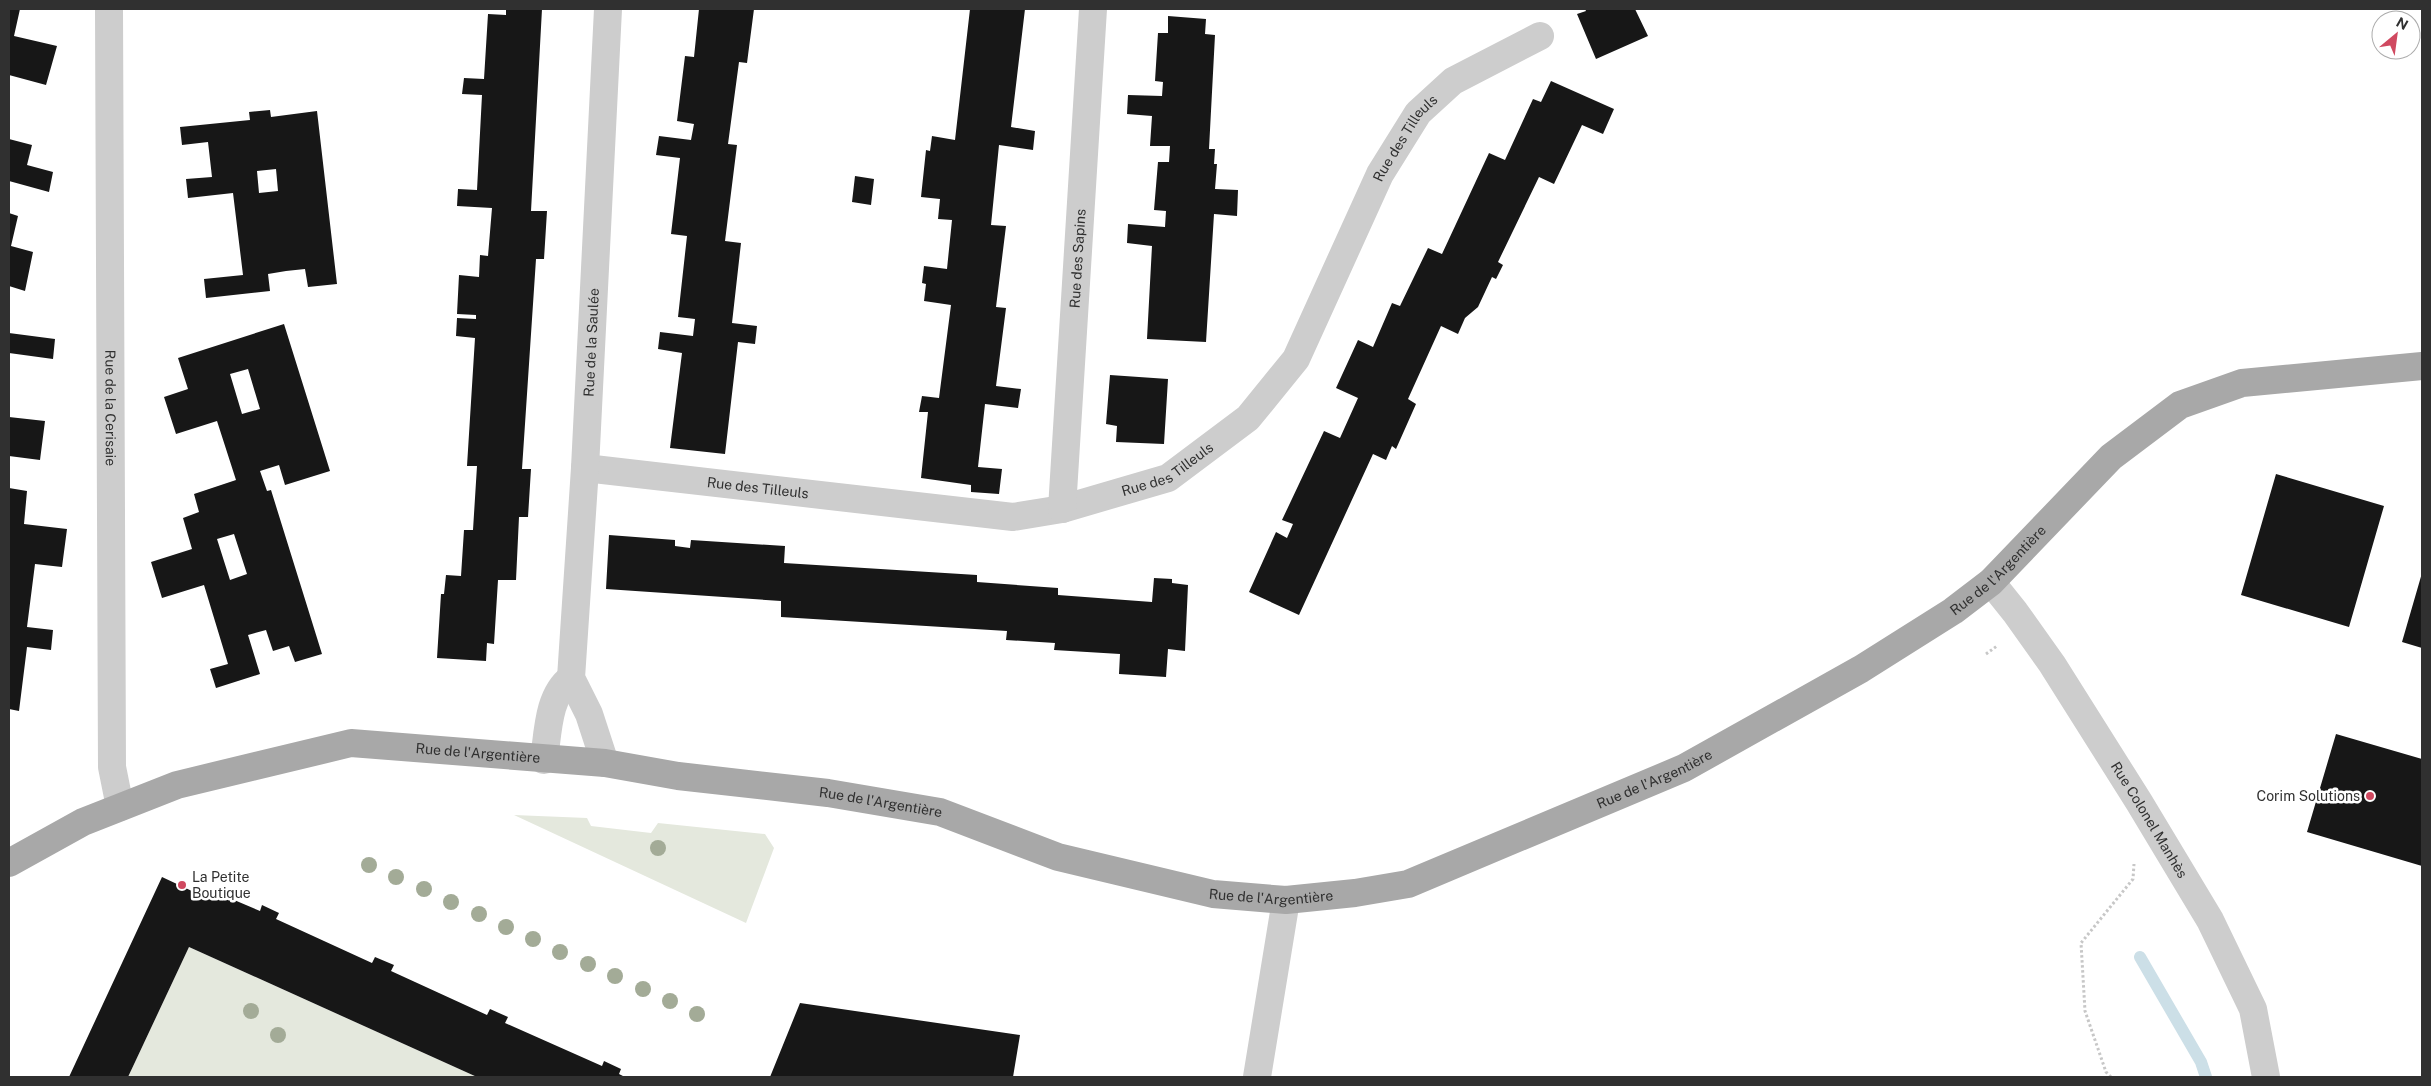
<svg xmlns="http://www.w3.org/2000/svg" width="2431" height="1086" viewBox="0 0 2431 1086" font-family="'Public Sans',sans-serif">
  <rect width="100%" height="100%" fill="#fff"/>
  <path fill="#e4e8dd" d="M514,815l73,3 4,8 60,7 7,-10 107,11 9,14 -28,75z
    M189,947l288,130h-349z"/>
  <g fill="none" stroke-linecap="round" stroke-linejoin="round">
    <path stroke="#ccdfe7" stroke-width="12" d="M2140,957l61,105 5,15"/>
  </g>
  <path fill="#171717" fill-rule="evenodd" d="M9,9h11l-6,27 43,10 -11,39 -37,-10z
    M506,9h36l-11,202h16l-3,48h-8l-14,210h9l-3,48h-9l-3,63h-18l-4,64 -7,-1 -1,18 -49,-3 4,-64h3l2,-19 15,1 3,-46h9l4,-64h-10l8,-128 -19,-2 1,-18 19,1v-4l-19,-1 2,-39 20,2 1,-22 8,1 4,-48 -35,-2 1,-17 19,1 5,-95 -20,-1 2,-16 20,1 4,-65 18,1z
    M699,9h55l-7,54 -8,-1 -11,82 9,1 -12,96 16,2 -9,80 25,3 -2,18 -17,-2 -13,112 -55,-6 12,-95 -24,-4 2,-17 33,4 2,-17 -17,-2 9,-81 -16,-2 9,-76 -24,-3 3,-19 32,4 3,-16 -17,-3 8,-65 9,1z
    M970,9h55l-14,118 24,4 -2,19 -34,-5 -8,80 15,1 -10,81 10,1 -10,78 25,3 -3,19 -33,-4 -7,63 24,2 -3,25 -28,-2v-7l-50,-7 7,-66h-9l3,-16 17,2 12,-93 -27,-4 2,-17 -4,-1 2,-17 23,3 5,-49 -14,-1 2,-20 -19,-2 5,-47 4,1 2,-15 23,4z
    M1585,9h50l13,27 -52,23 -19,-45 9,-3z
    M1168,16l38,3 -1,15 10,1 -6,114h6l-1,15h3l-2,25 23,1 -1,26 -23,-2 -8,128 -59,-3 5,-93 -25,-3 1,-19 37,3 1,-16 -12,-1 4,-48h11l1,-16h-20l2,-30 -25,-2 1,-19 34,1 1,-14 -8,-1 3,-48h10z
    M1551,81l63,28 -11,25 -21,-9 -28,59 -15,-7 -41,85 5,3 -7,14 -4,-2 -14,30 -13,11 -7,16 -17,-8 -33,73 8,5 -20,45 -4,-3 -6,14 -13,-6 -74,161 -50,-23 27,-60 11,6 6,-14 -11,-4 42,-89 16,7 18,-40 -22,-10 22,-48 15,7 19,-44 8,3 28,-58 14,6 47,-101 16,7 28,-61 8,3z
    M270,110l1,7 46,-6 20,173 -29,3 -3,-18 -19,2 -18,3 2,17 -64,7 -2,-19 39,-4 -10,-82 -45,5 -2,-19 26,-2 -4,-35 -26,3 -2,-18 70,-7 -1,-8zM276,169l2,22 -19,2 -2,-22z
    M9,139l23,6 -5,20 26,7 -4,20 -40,-11z
    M855,176l19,3 -3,26 -19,-3z
    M9,213l9,3 -7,30 22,6 -8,39 -16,-5z
    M284,324l46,147 -45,14 -6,-20 -19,6 7,20 4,-1 51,164 -27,8 -6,-16 -16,5 -7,-21 -18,5 12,39 -44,14 -6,-19 18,-5 -24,-79 -42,13 -11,-36 41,-13 -9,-31 16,-6 -5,-18 42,-14 -19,-59 -41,13 -12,-37 24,-8 -10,-31zM248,369l12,40 -18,5 -12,-40zM234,534l13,40 -17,6 -13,-41z
    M9,333l46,6 -2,20 -44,-6z
    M1110,375l58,4 -4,65 -48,-2 1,-16 -11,-2z
    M9,417l36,4 -5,39 -31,-4z
    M2276,474l108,32 -35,121 -108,-32z
    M9,488l18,3 -3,33 43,5 -5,38 -27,-3 -8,63 26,3 -2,20 -24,-3 -8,64 -10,-2z
    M609,535l66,5v6l15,2 1,-8 94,6 -1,17 193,12v7l81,6v7l94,7 2,-24 18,1v4l16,2 -3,66 -17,-2 -2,28 -47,-3 1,-20 -66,-4 1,-7 -49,-3 1,-9 -226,-14v-16l-175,-12z
    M2422,573v75l-20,-6z
    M2336,734l86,25v107l-115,-34z
    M162,877l47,22 4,-8 47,20 2,-6 17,8 -3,6 96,44 3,-6 19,8 -3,6 96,44 3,-6 18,8 -3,6 97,43 2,-5 17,8 -2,5 6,3h-148l-288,-130 -61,130h-59z
    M800,1003l220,32 -7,42h-243z"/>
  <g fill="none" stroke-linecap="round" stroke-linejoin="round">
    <path stroke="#c7c7c7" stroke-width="3" stroke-dasharray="2.5 2.5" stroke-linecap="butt" d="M1986,654l11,-8
      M2111,1077l-5,-5 -21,-61 -4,-68 52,-64 1,-15"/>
    <g stroke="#cdcdcd" stroke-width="28">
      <path id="s1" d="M109,9l3,758 8,40"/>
      <path id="s2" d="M585,468l428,49 49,-8 106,-31 80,-60 48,-59 84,-185 38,-61 35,-32 87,-45"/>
      <path id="s3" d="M1062,509l31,-500"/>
      <path id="s4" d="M1991,582l24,30 37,52 87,138 71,118 43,89 13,68"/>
      <path d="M544,760c4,-28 4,-65 27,-82"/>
      <path id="s5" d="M605,763l-16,-49 -18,-36 14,-210 23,-459"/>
      <path d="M1257,1077l29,-177"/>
    </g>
    <path stroke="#a8a8a8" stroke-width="28" id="s6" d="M9,863l74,-41 94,-37 174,-42 254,20 73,13 150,17 112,19 118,45 155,37 73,6 69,-7 53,-9 276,-116 177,-99 92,-58 38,-29 120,-125 69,-52 62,-22 180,-17"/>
  </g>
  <g fill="#a3ab97">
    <circle cx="658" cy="848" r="8"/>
    <circle cx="369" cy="865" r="8"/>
    <circle cx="396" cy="877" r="8"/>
    <circle cx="424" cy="889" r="8"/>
    <circle cx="451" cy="902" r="8"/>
    <circle cx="479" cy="914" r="8"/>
    <circle cx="506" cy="927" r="8"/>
    <circle cx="533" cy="939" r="8"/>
    <circle cx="560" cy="952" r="8"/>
    <circle cx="588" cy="964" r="8"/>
    <circle cx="615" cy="976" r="8"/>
    <circle cx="643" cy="989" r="8"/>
    <circle cx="670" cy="1001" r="8"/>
    <circle cx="251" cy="1011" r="8"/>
    <circle cx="697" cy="1014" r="8"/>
    <circle cx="278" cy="1035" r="8"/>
  </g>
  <g fill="#d04960" stroke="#fff" stroke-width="2">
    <circle cx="2370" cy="796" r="5"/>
    <circle cx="182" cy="885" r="5"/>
  </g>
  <g text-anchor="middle" stroke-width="5" stroke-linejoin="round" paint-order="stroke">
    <g font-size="14" fill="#303030" stroke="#fff">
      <text dy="5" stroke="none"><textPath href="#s2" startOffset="1014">Rue des Tilleuls</textPath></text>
      <text dy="5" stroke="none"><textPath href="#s3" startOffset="251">Rue des Sapins</textPath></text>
      <text dy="5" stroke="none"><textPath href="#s5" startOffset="428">Rue de la Saulée</textPath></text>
      <text dy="5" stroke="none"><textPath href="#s1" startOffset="399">Rue de la Cerisaie</textPath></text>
      <text dy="5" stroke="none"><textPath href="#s2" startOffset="594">Rue des Tilleuls</textPath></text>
      <text dy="5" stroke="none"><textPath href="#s2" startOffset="174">Rue des Tilleuls</textPath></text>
      <text dy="5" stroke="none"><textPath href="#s6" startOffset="2112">Rue de l'Argentière</textPath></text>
      <text dy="5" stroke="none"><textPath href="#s6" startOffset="492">Rue de l'Argentière</textPath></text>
      <text dy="5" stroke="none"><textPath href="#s6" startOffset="1708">Rue de l'Argentière</textPath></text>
      <text dy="5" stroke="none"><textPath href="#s6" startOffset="898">Rue de l'Argentière</textPath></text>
      <text dy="5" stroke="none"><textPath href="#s4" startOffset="286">Rue Colonel Manhès</textPath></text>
      <text dy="5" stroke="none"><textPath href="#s6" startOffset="1302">Rue de l'Argentière</textPath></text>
    </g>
    <g font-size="14" fill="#303030" stroke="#fff" text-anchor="end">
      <text x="2360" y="801">Corim Solutions</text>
      <text x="192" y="882" text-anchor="start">La Petite<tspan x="192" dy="16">Boutique</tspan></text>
    </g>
  </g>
  <rect width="2431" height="1086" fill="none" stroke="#303030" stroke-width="20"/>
  <g transform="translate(2396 35) rotate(29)"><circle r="24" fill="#ffffff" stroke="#acacac"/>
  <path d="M0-4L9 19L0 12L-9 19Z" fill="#d04960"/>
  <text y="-8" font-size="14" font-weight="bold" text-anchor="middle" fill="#303030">N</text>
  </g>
</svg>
